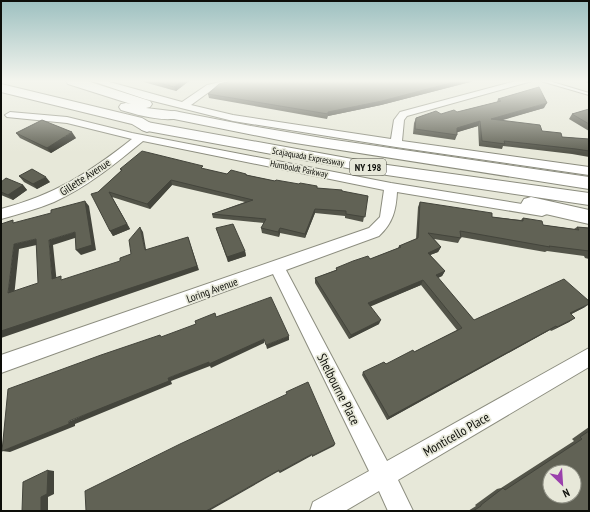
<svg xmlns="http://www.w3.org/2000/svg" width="590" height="512" viewBox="0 0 590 512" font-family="'PT Sans Narrow',sans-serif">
  <rect width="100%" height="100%" fill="#e7e8d9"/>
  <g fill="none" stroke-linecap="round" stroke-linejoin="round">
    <g stroke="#8c8d7f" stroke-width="2">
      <path id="service" d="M541,81h8l40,12v2z"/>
    </g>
    <g stroke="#8c8d7f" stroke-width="2">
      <path id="minor" d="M92,81h14l76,21 25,-17 18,-4h19l-31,8 -22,16 42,10 158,24 3,-19 6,-8 116,-31h16l-125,35 -3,4 -2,21 187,26v8l-193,-28 -163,-26 -88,-22z
        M10,112l57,5 65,16 259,50 156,25 2,3 -2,3 -5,2 -145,-24c-1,18 -4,31 -18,44l-93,34 101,191 202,-113v19l-191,113 15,31h-25l-9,-20 -34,20h-35l3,-9 56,-31 -96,-197 -272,99v-18l368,-127 11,-11 4,-27 -241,-49c-28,23 -56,46 -89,61 -17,7 -35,12 -53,17v-10c53,-14 88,-36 131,-70l-65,-16 -60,-6 -2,-2z"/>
    </g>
    <g stroke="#8c8d7f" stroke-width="2">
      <path id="trunk" d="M174,111l77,15 77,13 261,38v12l-300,-47 -120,-24 -2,-3 2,-3z
        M147,122l233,42 209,29v12l-209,-31 -238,-44 -3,-3 3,-3z
        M531,197l58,13v14l-65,-15 -3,-5 3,-5z"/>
    </g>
    <g stroke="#8c8d7f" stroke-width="2">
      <path id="motorway" d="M66,81h21l63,20 2,3 -2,3 -4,1 33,4 2,3 -2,3c-17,4 -41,-3 -58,-8l-2,-3 2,-3 5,-1 5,1 -63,-20z
        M1,84l141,34 10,6 3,3 -3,3 -5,2 -5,-2 -10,-6 -131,-32z"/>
    </g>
    <use href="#service" fill="#fff" fill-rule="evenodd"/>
    <use href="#minor" fill="#fff" fill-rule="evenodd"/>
    <use href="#trunk" fill="#fff" fill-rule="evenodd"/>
    <use href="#motorway" fill="#fff" fill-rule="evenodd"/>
  </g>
  <path fill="#535449" d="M140,81h49l-13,10z
    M230,81h244l-93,24 -53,11 -1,3 -118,-21 -1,-4z
    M584,81h5v3z
    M498,99l46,9 -43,12 61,17 27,2v18l-17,-3 -69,-8 -1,3 -23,-3 -1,-20 -21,6v3l-2,5 -42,-6 1,-11 2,-5 41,-6 40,-10z
    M589,109v22l-20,-12 3,-5z
    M16,133l60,5 -25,15 -31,-15z
    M120,169h83l24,5h19l1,1 28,6 93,15 -5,26 -18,-4v-2l-30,-3 -10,25 -25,-5 -1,4 -17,-4 -1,-5 3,-5 -51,-5 -1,-4 33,-12 -73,-17 -22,24 -38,-12 18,32 -17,7 -3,-5 -12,-39 23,-21z
    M19,176l31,6 -13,7 -13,-7z
    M1,182l22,3 4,5 -14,10 -12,-5z
    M420,202l72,15 29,3 2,-2 20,7 31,4 3,-2 12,1v31l-4,-1 -1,-2 -37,-5 -2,1 -84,-15 -3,6 -24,-4 7,8 -3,5 -8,3 15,16 -3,5 -4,2 36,42 111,-13 -14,7 4,4 -6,4 -18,9 -1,-1 -163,90 -25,-45 1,-3 23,-8 28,-12 43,-22 -36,-45 -51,21 9,18 -30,15 -34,-56v-5l21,-8v-2l34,-9 28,-11 1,-2 17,-7 2,-32z
    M216,228l29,23 1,5 -18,6z
    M589,427v84h-121l8,-5 -1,-1 22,-16 4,-1 73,-47 -2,-2z"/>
  <path fill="#44453c" d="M182,81h7l-13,10 -2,-4z
    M458,81h16l-93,24 -53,11v-4z
    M547,103l-3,5 -55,16 2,-5z
    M480,121l-2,5 -23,7 2,-5z
    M72,132l4,6 -25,15 -4,-5z
    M46,177l4,5 -13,7 -4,-5z
    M171,180l1,5 -22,24 -3,-5z
    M23,185l4,5 -14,10 -5,-5z
    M112,197l18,32 -17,7 -3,-5z
    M85,201l4,5 7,44 -15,5 -5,-5z
    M315,209v4l-10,25v-4z
    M140,227l3,5 4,23 -2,-5z
    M280,228v5l-1,4 -1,-5z
    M75,232l3,5 -25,8 4,39 -5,-5 -3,-39z
    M188,237l11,33 -198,68v-7z
    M36,239l5,5 -22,5 -5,48 -6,-4 6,-49z
    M441,247l-3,5 -13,5 3,-4z
    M245,251l1,5 -18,6 -1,-5z
    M445,271l-3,5 -9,4 3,-5z
    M423,280l-2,5 -54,23 1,-5z
    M589,304l-4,3 -21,11 6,-5z
    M575,318l-6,4 -18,9 6,-4z
    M381,320l-2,4 -30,15 2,-4z
    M556,326l-6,4 -163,90 2,-3z
    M289,336v4l-22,9 -1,-4z
    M264,339v4l-53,25 -1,-2 -39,15 1,3 -97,40v2l-65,26 -8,-1 166,-73z
    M335,444l-1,2 -22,11v-1z
    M312,454l-1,2 -31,17 -1,-1z
    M48,470l6,1v23l-6,3v14h-7v-14z
    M279,470v1l-70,40h-3z"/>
  <path fill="#616255" stroke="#44453c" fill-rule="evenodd" d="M153,81h29l-8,6z
    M230,81h228l-76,20 -54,11v2l-120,-20 11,-10z
    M539,87l8,16 -56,16 49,6 2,6 19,2 1,4 27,2v12l-13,-2 -72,-8 1,3 -23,-3 -2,-20 -23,7v7l-42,-6 1,-11 20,-7 5,3 13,-4 3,2 44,-11 -3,-2z
    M589,109v15l-17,-10z
    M42,120l30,12 -25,16 -31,-15z
    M142,151l61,15 -2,2 26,6 4,-4 15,4v1l29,6 1,-1 23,4 1,-1 17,3v2l25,2v1l26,5 -3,21 -19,-3v-3l-31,-2 -10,25 -25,-6 -2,4 -17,-4 5,-9 -54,-5 41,-14 -82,-20 -24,24 -38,-12 18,32 -17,7 -19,-37 7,-2 24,-22 -2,-1z
    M32,169l14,8 -13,7 -14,-8z
    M6,178l17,7 -15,10 -7,-3v-10z
    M85,201l7,44 -16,5 -1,-18 -26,8 3,39 9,-3v4l59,-19v-3l11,-4 -2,-14 11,-13 5,23 43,-13 9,29 -196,65v-107l12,-4v3l38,-10v-3zM36,239l2,44 -30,10 6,-49z
    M420,202l72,11v4l31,4v-3l19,3 1,4 36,5 -2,-3 12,1v23l-40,-5 1,1 -90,-16 1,7 -33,-5 13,14 -13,6 17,18 -9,4 38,45 90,-41 25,22v3l-19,9 5,5 -18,9 -1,-1 -167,91 -26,-45 21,-10 2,2 27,-14 1,2 48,-24 -39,-48 -55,23 13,17 -30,15 -36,-57 22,-8 -1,-2 17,-7 15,-5 2,3 31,-12 -2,-1 19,-8z
    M233,224l12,27 -18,6 -11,-29z
    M271,297l18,39 -23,9 -2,-6 -55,25v-2l-41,16 1,3 -100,40v3l-67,27 6,-62 93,-34 59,-20 1,2 35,-13 -1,-3 20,-8 1,4z
    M308,382l27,62 -23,12v-2l-33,18v-2l-73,41h-120l-1,-20 95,-47 107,-50 -1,-2z
    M589,431v80h-116l8,-5v-1l22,-17 2,2 77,-51 -2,-2zM550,472h24v24h-24z
    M48,470l-1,24 -6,3v14h-19l1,-29z"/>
  <linearGradient id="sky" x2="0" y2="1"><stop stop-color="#9dc0c0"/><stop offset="0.53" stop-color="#f4f5ee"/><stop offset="1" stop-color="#f4f5ee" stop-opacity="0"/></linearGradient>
  <rect width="590" height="153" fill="url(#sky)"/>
  <g text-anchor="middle" stroke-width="3.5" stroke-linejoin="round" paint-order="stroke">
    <g font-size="9" fill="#0d0e09" stroke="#e7e8d9">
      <text transform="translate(308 157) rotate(10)" y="3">Scajaquada Expressway</text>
      <text transform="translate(299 169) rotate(11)" y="3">Humboldt Parkway</text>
    </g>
    <rect fill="#e7e8d9" stroke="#4e4f47" stroke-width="1" x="350" y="159" width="36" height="16" rx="3"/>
    <g font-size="10" font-weight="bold" fill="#0d0e09">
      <text x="368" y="171">NY 198</text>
    </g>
    <g font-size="11" fill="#0d0e09" stroke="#e7e8d9">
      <text transform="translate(85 177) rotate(-33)" y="4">Gillette Avenue</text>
      <text transform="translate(212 290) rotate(-20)" y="4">Loring Avenue</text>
    </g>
    <g font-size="13" fill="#0d0e09" stroke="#e7e8d9">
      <text transform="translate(339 389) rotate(63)" y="5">Shelbourne Place</text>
      <text transform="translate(456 434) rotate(-30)" y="5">Monticello Place</text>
    </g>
  </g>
  <rect width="590" height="512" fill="none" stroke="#0d0e09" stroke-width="4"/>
  <g transform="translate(562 484) rotate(155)"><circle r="19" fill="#e7e8d9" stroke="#909186"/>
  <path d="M0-3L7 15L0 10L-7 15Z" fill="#9a40ac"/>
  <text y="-6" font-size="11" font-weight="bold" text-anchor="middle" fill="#0d0e09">N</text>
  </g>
</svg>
